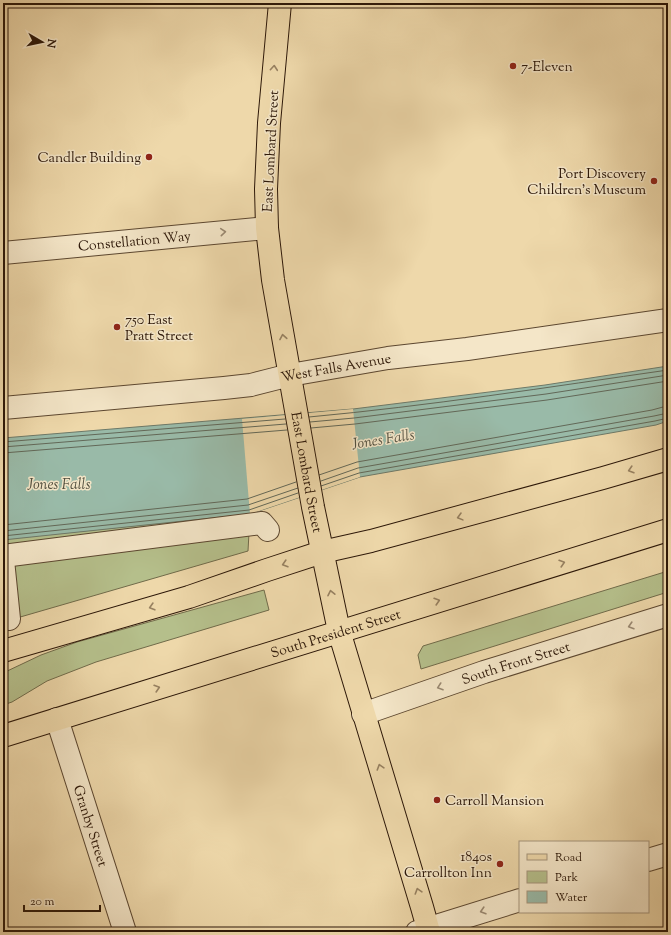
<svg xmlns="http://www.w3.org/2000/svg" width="671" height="935" viewBox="0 0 671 935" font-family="'Sorts Mill Goudy',serif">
  <rect width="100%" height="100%" fill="#eed8aa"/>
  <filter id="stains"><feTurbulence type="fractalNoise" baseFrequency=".005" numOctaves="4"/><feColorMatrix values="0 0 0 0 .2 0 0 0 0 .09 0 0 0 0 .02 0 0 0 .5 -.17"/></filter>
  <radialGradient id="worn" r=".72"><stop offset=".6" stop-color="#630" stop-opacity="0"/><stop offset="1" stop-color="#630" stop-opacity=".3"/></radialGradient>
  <path fill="#b5bf8b" stroke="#706b4a" d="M250,514l-2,37 -245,71v-83z
    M668,571v21l-247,77 -3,-14 5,-9z
    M264,590l5,20 -173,52 -49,19 -35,21 -9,3v-32l38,-18 36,-13z"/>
  <path fill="#99baa8" stroke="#6d7968" d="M668,366v55l-12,4 -296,52 -110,37 -247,26v-102l350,-29 192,-24z"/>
  <path fill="#eed8aa" d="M353,409l7,68 -110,37 -8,-95z"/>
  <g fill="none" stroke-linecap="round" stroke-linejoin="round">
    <path stroke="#626858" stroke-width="1" d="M309,417c120,-11 240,-30 359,-47
      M310,422l44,-4 192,-24 122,-19
      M311,428l44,-4 192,-24 121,-19
      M3,442l282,-23
      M3,447l283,-23
      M3,453l284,-23
      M319,475l38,-13 295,-52 11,-3h5
      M321,481l37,-13 296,-52 14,-3
      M321,486l38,-13 296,-52 13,-3
      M3,525l244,-26 49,-17
      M3,531l245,-26 50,-17
      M3,536l246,-26 49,-17"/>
    <g stroke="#5c4730" stroke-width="24">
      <g id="minor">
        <path id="s1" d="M3,253l264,-25"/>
        <path id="s2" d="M3,408l221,-20 27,-3 39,-10 98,-17 79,-9 201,-29"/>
        <path d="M3,556l259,-33 6,7"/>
        <path d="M3,560l6,59"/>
        <path id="s3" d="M363,714l121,-42 184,-57"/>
        <path id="s4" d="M57,719l68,213"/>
        <path d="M648,860l20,-6"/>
        <path d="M417,932l103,-32"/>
      </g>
    </g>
    <g stroke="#2c1708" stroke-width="24">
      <g id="major">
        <path id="s5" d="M280,3l-11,120 -3,66 1,39 6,52 40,227 26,124 83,276 7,25"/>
        <path d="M3,651l186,-54 78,-27 55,-18 49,-11 232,-63 65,-19"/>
        <path id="s6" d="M3,736l665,-206"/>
      </g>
    </g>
    <use href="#minor" stroke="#f4e6c8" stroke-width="22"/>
    <use href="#major" stroke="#eed8aa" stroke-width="22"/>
  </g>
  <defs><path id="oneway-chevron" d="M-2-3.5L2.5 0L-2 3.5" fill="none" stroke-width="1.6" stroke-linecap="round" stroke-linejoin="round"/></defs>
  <g stroke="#978161">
    <use href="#oneway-chevron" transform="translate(274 68) rotate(-85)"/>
    <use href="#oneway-chevron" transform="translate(283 337) rotate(-100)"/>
    <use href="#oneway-chevron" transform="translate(631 470) rotate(163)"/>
    <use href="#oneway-chevron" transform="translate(460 517) rotate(165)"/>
    <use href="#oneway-chevron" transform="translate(562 563) rotate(-17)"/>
    <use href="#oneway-chevron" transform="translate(285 564) rotate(163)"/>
    <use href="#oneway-chevron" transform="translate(331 593) rotate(-102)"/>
    <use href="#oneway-chevron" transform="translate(437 601) rotate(-17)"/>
    <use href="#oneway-chevron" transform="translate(152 607) rotate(164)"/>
    <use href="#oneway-chevron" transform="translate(157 688) rotate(-17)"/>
    <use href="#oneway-chevron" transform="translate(380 767) rotate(-107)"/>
    <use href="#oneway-chevron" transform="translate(418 891) rotate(-107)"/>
  </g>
  <g stroke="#9a8972">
    <use href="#oneway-chevron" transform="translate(223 232) rotate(-5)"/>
    <use href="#oneway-chevron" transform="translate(631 626) rotate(163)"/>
    <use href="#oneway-chevron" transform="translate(440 687) rotate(161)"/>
    <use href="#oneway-chevron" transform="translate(483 911) rotate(163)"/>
  </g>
  <g fill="#8f2418" stroke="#f4e6c8" stroke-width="1.5">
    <circle cx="513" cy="66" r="4"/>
    <circle cx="149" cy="157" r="4"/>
    <circle cx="654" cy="181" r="4"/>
    <circle cx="117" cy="327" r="4"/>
    <circle cx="437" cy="800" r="4"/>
    <circle cx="500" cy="864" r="4"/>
  </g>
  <g text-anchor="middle" stroke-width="3" stroke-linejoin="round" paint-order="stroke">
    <g font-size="14" fill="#2c1708" stroke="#f4e6c8" text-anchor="start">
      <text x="521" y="71">7-Eleven</text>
      <text x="141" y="162" text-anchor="end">Candler Building</text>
      <text x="646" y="178" text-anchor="end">Port Discovery<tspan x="646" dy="16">Children's Museum</tspan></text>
      <text x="125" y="324">750 East<tspan x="125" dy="16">Pratt Street</tspan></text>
      <text x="445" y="805">Carroll Mansion</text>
      <text x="492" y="861" text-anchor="end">1840s<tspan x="492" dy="16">Carrollton Inn</tspan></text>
    </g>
    <g font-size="14" fill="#2c1708" stroke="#f4e6c8">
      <text transform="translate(270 151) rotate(-87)" y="5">East Lombard Street</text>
      <text dy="5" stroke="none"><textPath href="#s1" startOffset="132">Constellation Way</textPath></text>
      <text dy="5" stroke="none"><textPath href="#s2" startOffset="336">West Falls Avenue</textPath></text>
      <text dy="5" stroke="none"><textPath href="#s5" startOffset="473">East Lombard Street</textPath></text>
      <text dy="5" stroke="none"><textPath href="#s6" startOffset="348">South President Street</textPath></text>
      <text dy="5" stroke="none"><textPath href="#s3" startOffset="161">South Front Street</textPath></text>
      <text dy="5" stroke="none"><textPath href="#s4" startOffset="112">Granby Street</textPath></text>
    </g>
    <g font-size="15" font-style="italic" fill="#525040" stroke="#f4e6c8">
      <text transform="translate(383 439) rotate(-9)" y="5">Jones Falls</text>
      <text x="59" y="489">Jones Falls</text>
    </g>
  </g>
  <rect width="671" height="935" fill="none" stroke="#eed8aa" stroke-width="16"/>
  <rect x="4" y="4" width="663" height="927" fill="none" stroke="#2c1708" stroke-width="2"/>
  <rect x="8" y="8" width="655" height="919" fill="none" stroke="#2c1708"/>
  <rect x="519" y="841" width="130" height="72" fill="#f4e6c8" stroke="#a4937b"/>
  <rect x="527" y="854" width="20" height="6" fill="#eed8aa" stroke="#a4937b"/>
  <text x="555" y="861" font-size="12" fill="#2c1708">Road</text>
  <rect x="527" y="871" width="20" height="12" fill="#b5bf8b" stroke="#a4937b"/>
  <text x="555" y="881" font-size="12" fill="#2c1708">Park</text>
  <rect x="527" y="891" width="20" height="12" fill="#99baa8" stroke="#a4937b"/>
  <text x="555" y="901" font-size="12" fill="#2c1708">Water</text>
  <g transform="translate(42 42) rotate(99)" stroke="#f4e6c8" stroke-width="3" paint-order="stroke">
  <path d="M0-3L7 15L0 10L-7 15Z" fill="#2c1708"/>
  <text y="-6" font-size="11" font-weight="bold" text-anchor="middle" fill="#2c1708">N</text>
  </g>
  <path d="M24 905v6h76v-6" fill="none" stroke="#2c1708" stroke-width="2"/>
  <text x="30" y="905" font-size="12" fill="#2c1708" stroke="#f4e6c8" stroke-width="3" paint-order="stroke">20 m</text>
  <rect width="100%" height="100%" filter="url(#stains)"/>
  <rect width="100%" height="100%" fill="url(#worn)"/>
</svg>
